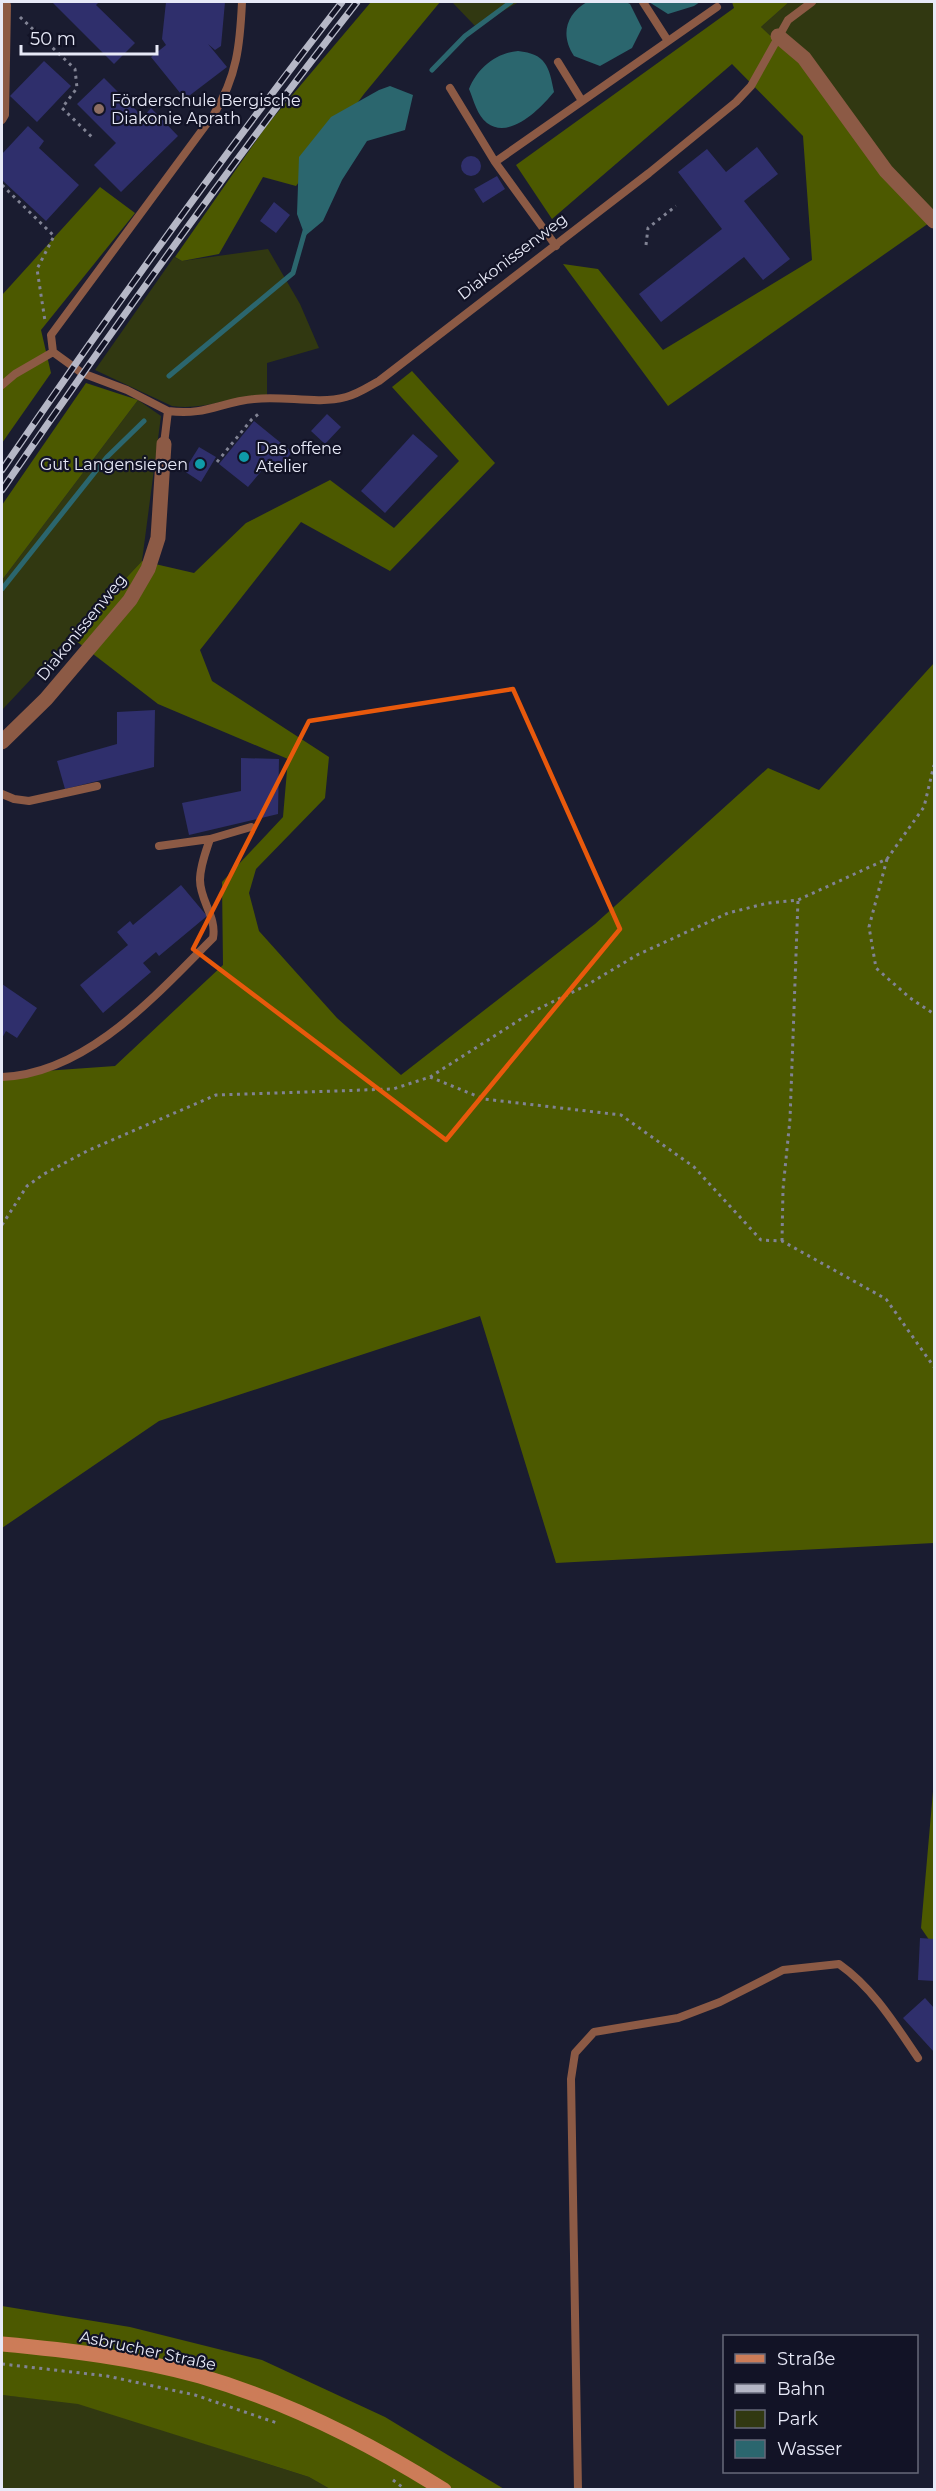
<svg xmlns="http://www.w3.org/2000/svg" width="936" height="2491" viewBox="0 0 936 2491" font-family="Montserrat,sans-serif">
  <rect width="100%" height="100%" fill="#1a1c30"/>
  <path fill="#313811" d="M452,2h67l-44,24z
    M789,2h145v226l-173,-201z
    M268,249l32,55 19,44 -52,15v32c-32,0 -62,16 -95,11l-77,-36 79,-113 8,4z
    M138,400l23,16 -19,145 -140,149v-130z
    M2,2395l76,8 231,74 21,12 -328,1z"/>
  <path fill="#4c5900" d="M371,2h69l-76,92 -68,92 -33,-9 -44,77 -37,7 -7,-4 92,-132z
    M732,2h57l-28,25 41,39 127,157 -261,183 -105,-142 35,5 65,81 149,-90 -9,-124 -71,-72 -180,155 -36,-54 218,-157z
    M100,187l35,26 -94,117 10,43 -49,70v-148z
    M412,371l83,92 -105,108 -89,-49 -101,128 12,31 117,76 -4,41 -69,71 -7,24 10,38 78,87 64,57 194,-151 173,-156 51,22 115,-127v880l-378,20 -76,-247 -321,105 -157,107v-454l113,-8 108,-101 -1,-83 61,-65 5,-58 -130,-55 -87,-67 71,-76 52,12 52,-50 84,-43 64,48 65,-67 -67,-74z
    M86,383l52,17 -136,180v-75z
    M934,1780v167l-13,-19z
    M2,2306l128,21 132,33 123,57 119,72h-174l-21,-12 -231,-73 -76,-9z"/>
  <path fill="#2b666e" d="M587,2h39l4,2 12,24 -10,20 -32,18 -26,-10c-14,-21 -8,-42 13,-54z
    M649,2h51l-6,4 -26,8z
    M518,51c28,3 31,15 36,41 -14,17 -44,48 -67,31 -10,-8 -13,-22 -18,-34 8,-20 26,-36 49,-38z
    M390,86l23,9 -8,35 -38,11 -25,39 -19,41 -18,15 -8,-22 2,-57 32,-40 48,-27z"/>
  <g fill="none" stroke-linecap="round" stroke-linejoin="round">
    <path stroke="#2b666e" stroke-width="5" d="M432,70l33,-34 46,-34
      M169,376l124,-103 12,-42
      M2,589l105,-132 37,-36"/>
  </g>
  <path fill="#2f2f6c" d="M52,2h47l-3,3 39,38 -21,21z
    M166,2h59l-4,44 -6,4 -7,-6 19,23 -42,32 -34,-42 15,-12 -4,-6z
    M44,61l27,25 -34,36 -27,-26z
    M104,78l39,39 8,-9 27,28 -57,56 -27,-27 22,-22 -39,-39z
    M28,126l16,15 -5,7 40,37 -33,36 -44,-41v-26z
    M757,147l21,27 -34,27 46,58 -27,21 -19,-23 -83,65 -22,-28 83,-65 -44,-57 29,-23 19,23z
    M461 166a10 10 0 1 1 20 0a10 10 0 1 1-20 0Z
    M497,176l8,13 -22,14 -9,-14z
    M274,202l16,13 -14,18 -16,-12z
    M327,414l14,13 -16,17 -14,-13z
    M254,421l38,31 -14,18 -9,-8 -21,25 -29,-23z
    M413,434l25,22 -53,57 -24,-22z
    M199,447l17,10 -15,25 -17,-11z
    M155,710l-1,57 -89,22 -8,-28 60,-17v-32z
    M241,758l38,1 -1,55 -89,21 -7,-32 59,-12z
    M181,885l26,31 -48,40 -3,-4 -13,11 8,9 -48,41 -23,-28 48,-40 -11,-13 13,-11 3,4z
    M2,984l35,24 -20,30 -11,-7 -4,7z
    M920,1938l14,1v42l-16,-1z
    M925,1998l9,10v44l-31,-34z"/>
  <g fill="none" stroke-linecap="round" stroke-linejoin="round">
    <path stroke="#818394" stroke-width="3" stroke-dasharray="3 4.5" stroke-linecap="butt" d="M20,17l55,52 2,19 -15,20 32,31
      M2,185l52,51 -17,33 8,52
      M646,245l2,-17 28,-22
      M217,462l35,-43 9,-7
      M887,859l-18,68 7,41 34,30 24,16
      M430,1077l54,22 137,16 73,52 67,73 21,1 104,58 48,68
      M2,1225l25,-39 17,-12 45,-24 127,-55 177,-6 37,-12 102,-65 55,-27 50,-30 91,-42 40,-10 30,-3 89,-41 37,-52 10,-42
      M782,1241l1,-52 7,-70 8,-219
      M2,2364l105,12 88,19 82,28
      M393,2480l13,10"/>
    <path stroke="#8c5a45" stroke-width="8" d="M643,2l25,39
      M558,62l24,39
      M450,88l45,74
      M2,120l3,-5 2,-110 -4,-3
      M556,246l-61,-84 222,-155
      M2,385l13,-11 38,-22
      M168,411c38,5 52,-9 86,-12 30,-4 62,6 92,-2 12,-3 22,-10 33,-16l270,-208 87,-71 15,-16 37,-66 24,-18
      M164,444l4,-33 -41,-21 -45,-17 -29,-21 -2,-17 163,-221c23,-38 26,-69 28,-112
      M2,794l12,5 15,2 68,-15
      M159,846l51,-7 41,-12
      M2,1077c85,-3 155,-83 211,-139 4,-21 -13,-37 -13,-58 0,-14 6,-29 10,-41
      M578,2490l-7,-411 4,-26 19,-21 84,-14 42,-16 63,-32 56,-6c34,24 56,60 79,94"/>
    <path stroke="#8c5a45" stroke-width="15" d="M778,36l26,22 82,113 48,50
      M2,742l44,-43 84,-99 18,-31 10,-31 6,-94"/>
    <path stroke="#cc7c58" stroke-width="15" d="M2,2344c65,6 134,14 198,32 86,25 168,66 244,114"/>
    <g stroke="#b5b7c6" stroke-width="7">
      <path id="rail" d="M2,470c109,-159 222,-316 340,-468
        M2,490c114,-166 231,-329 355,-488"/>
    </g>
    <use href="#rail" stroke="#121326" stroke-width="4.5" stroke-dasharray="14" stroke-linecap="butt"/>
  </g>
  <path fill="none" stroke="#e8590c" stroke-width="4.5" stroke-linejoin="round" d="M513,689l107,240 -174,211 -253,-191 116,-228z"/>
  <circle fill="#8d6e63" stroke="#121326" stroke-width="2" cx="99" cy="109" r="6"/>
  <g fill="#0f9aa8" stroke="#121326" stroke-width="2">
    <circle cx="244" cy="457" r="6"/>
    <circle cx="200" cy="464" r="6"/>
  </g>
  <g text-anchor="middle" stroke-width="4.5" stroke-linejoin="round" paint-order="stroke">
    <g font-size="16" fill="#e7e9f7" stroke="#121326" text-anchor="start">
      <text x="111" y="106">Förderschule Bergische<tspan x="111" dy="18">Diakonie Aprath</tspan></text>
      <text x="256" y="454">Das offene<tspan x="256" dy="18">Atelier</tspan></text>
      <text x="188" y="470" text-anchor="end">Gut Langensiepen</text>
    </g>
    <g font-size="16" fill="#e7e9f7" stroke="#121326">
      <text transform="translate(512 256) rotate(-37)" y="6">Diakonissenweg</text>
      <text transform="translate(81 627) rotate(-51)" y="6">Diakonissenweg</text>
      <text transform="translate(148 2350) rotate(12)" y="6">Asbrucher Straße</text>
    </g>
  </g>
  <rect width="936" height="2491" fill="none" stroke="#e7e9f7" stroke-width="6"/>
  <rect x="723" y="2335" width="195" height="138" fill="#121326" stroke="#67697a" stroke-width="1.5"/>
  <rect x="735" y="2354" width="30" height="9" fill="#cc7c58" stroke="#67697a" stroke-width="1.5"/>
  <text x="777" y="2365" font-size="18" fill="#e7e9f7">Straße</text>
  <rect x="735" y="2384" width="30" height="9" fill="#b5b7c6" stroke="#67697a" stroke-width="1.5"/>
  <text x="777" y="2395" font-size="18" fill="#e7e9f7">Bahn</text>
  <rect x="735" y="2410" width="30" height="18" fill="#313811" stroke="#67697a" stroke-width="1.5"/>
  <text x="777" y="2425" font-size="18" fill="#e7e9f7">Park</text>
  <rect x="735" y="2440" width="30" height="18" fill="#2b666e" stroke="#67697a" stroke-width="1.5"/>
  <text x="777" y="2455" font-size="18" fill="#e7e9f7">Wasser</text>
  <path d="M21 45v9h136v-9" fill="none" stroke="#e7e9f7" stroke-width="3"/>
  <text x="30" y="45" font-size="18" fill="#e7e9f7" stroke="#121326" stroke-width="4.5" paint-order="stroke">50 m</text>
</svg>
